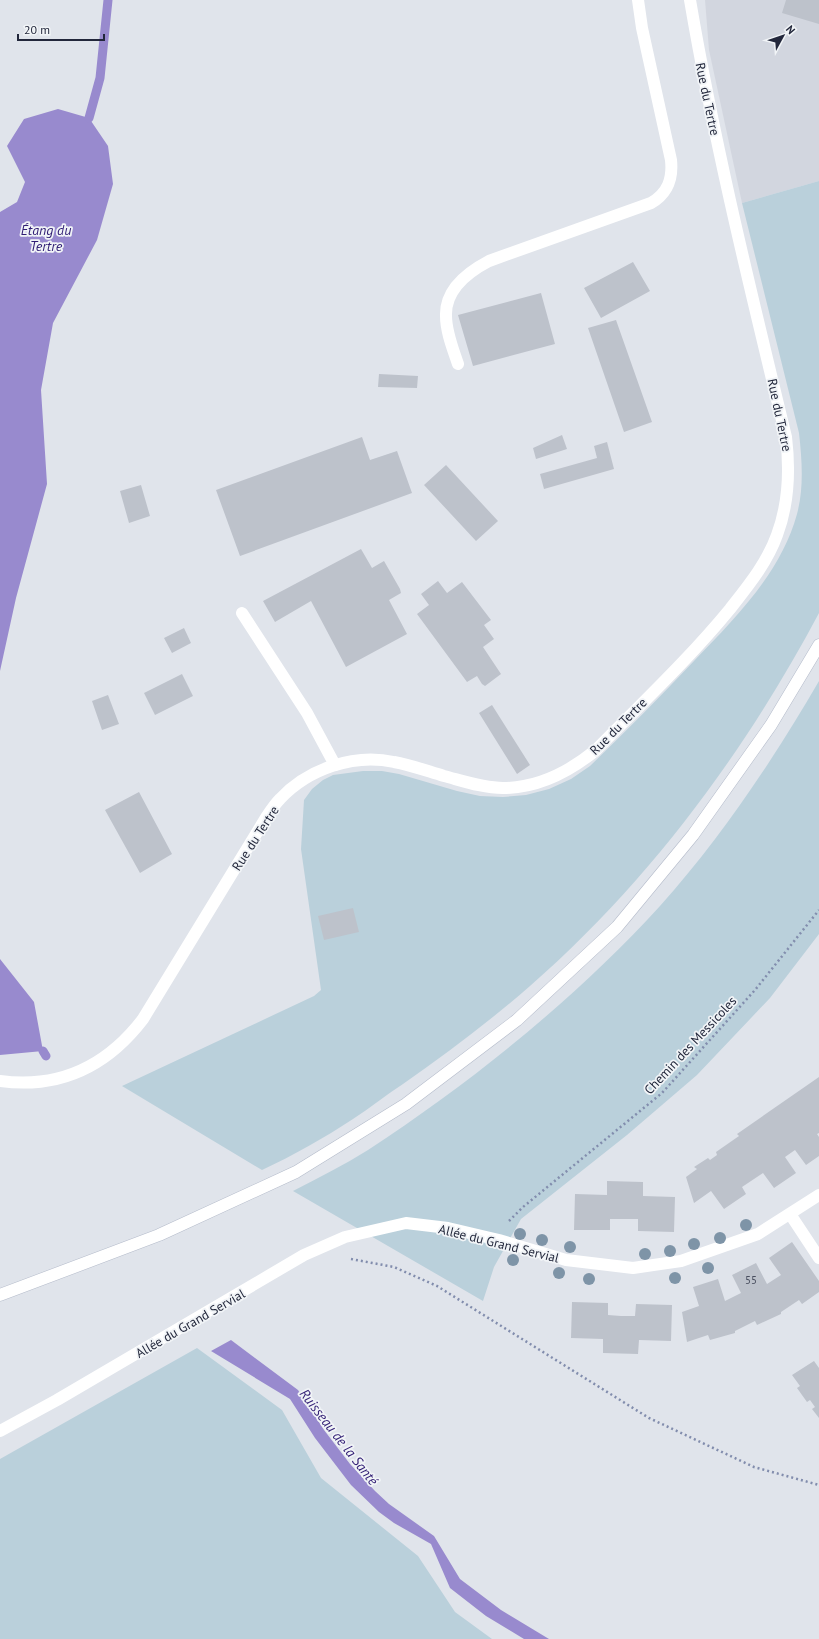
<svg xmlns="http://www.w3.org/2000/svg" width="819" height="1639" viewBox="0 0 819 1639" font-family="'PT Sans',sans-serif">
  <rect width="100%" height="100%" fill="#e0e4eb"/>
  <path fill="#d2d6df" d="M705,0h114v181l-77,22 -33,-153z"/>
  <path fill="#bad0db" d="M819,181v432c-74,139 -170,269 -289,373 -40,35 -83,67 -127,98 -17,11 -33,24 -50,35 -29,19 -59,36 -91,51l-140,-84 192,-90 7,-6 -20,-141 3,-49 8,-11 11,-9 10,-5 30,-4h19l17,3 58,17 23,5 23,1 23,-2 23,-6 22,-10 19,-13c35,-34 70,-69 104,-105 41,-43 87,-88 103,-147 7,-26 5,-54 2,-81l-57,-230z
    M819,681v253l-49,64 -73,77 -70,60 -106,84 -27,48 -11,34 -190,-110c25,-13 51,-26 75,-41 105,-69 207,-151 292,-244 61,-68 113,-146 159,-225z
    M197,1348l85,62 39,68 97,78 37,56 37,27h-492v-180z"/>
  <path fill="#988ace" d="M58,109l31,9 19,28 5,38 -16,56 -44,83 -12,67 6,94 -31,114 -16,73v-459l17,-10 8,-20 -18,-36 17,-27z
    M0,959l34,43 9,49 -43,4z
    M231,1340l67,50 26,40 26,34 25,27 14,13 45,32 26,43 41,31 48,29h-25l-38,-23 -36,-28 -19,-44 -37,-21 -15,-11 -28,-27 -36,-47 -25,-39 -79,-48z"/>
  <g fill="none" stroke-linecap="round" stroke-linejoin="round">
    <path stroke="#988ace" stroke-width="9" d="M89,118l11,-40 8,-78
      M43,1051l3,5"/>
  </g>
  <path fill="#bdc2cb" d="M786,0h33v24l-37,-11z
    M633,262l17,29 -49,27 -17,-30z
    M541,293l14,51 -82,22 -15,-51z
    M616,320l36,102 -28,10 -36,-104z
    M379,374l39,2 -1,12 -39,-1z
    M562,435l5,14 -31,10 -3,-11z
    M362,437l8,23 27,-9 15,42 -172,63 -24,-66z
    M607,442l7,27 -70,20 -4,-15 57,-16 -3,-12z
    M446,465l52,56 -22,20 -52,-56z
    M141,485l9,31 -21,7 -9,-32z
    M361,549l11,19 12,-7 16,28 1,4 -12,7 18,34 -61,33 -35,-66 -36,21 -12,-21z
    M438,581l9,12 15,-11 29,38 -7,5 10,14 -11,8 18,27 -16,12 -3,-2 -5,-8 -10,6 -50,-68 12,-9 -8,-11z
    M184,628l7,15 -19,10 -8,-15z
    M182,674l11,22 -38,19 -11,-22z
    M108,695l11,29 -17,6 -10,-29z
    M492,705l38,60 -13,9 -38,-61z
    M139,792l33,62 -32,19 -35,-63z
    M353,908l6,24 -35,8 -6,-24z
    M819,1077v56l-2,1 2,3v19l-13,9 -11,-15 -10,7 11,16 -22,15 -11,-15 -21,14 4,7 -22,15 -13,-18 -17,12 -8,-26 11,-8 -3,-2 14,-9 2,2 7,-5 -1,-3 23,-16 -2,-2z
    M607,1181l36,1v14l32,1 -1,35 -36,-1v-12h-28v11h-36l1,-36 32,1z
    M792,1242l27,39v11l-17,12 -3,-4 -18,12v2l-24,11 -2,-4 -20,10v2l-25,7 -2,-5 -21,7 -5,-30 17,-6 -6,-19 25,-8 7,22 16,-8 -9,-18 24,-12 11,21 14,-9 -12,-17z
    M572,1302l36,1v12l13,1h14l1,-12 36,1 -1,36 -32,-1 -1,14 -35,-1v-14l-32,-1z
    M814,1361l5,7v50l-7,-9 3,-2 -5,-7 -3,2 -10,-14 3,-2 -8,-11z"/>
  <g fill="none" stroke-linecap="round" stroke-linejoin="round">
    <g stroke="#b4bbca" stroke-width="13">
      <path id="secondary" d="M0,1295l159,-60 137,-63 110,-68 111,-84 100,-93 76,-92 78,-110 48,-80"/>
    </g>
    <path stroke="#828dad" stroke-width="2.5" stroke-dasharray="2 3" stroke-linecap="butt" d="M509,1221l14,-14 139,-114 93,-103 64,-80
      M351,1259l43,8 43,19 212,132 105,49 65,18"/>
    <path stroke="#fff" stroke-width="12" d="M458,364c-5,-15 -12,-32 -12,-48 -1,-26 22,-44 43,-55l162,-58c17,-10 22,-24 20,-43l-29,-132 -4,-28
      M242,613l65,100 28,52"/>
    <path stroke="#fff" stroke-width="12" d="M0,1081c60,8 107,-15 143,-62l124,-203c4,-6 8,-12 13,-17 28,-30 74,-46 114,-37 17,3 33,9 50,14 19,5 39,12 59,12 36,0 66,-16 93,-38 45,-46 93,-91 134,-141 18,-23 37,-46 47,-74 12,-32 13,-65 9,-98 -35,-145 -71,-290 -96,-437
      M790,1214l29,44
      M0,1431l57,-31 247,-145 41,-18 61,-14 42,5 51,12 67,20 67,8 48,-7 77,-27 61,-39"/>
    <use href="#secondary" stroke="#fff" stroke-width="12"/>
  </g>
  <g fill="#7e94a7">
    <circle cx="746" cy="1225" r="6"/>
    <circle cx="520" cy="1234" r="6"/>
    <circle cx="720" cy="1238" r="6"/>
    <circle cx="542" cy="1240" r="6"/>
    <circle cx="694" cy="1244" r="6"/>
    <circle cx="570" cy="1247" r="6"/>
    <circle cx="670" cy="1251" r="6"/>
    <circle cx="645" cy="1254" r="6"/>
    <circle cx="513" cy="1260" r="6"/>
    <circle cx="708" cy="1268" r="6"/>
    <circle cx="559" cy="1273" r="6"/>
    <circle cx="675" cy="1278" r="6"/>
    <circle cx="589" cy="1279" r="6"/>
  </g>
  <g text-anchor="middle" stroke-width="3.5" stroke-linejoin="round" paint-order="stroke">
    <g font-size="11" fill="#494e5f">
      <text x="751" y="1284">55</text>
    </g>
    <g font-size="13" fill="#22273b" stroke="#f1f4f7">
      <text transform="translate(708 99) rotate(78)" y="5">Rue du Tertre</text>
      <text transform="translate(780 415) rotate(78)" y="5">Rue du Tertre</text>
      <text transform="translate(618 726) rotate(-45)" y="5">Rue du Tertre</text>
      <text transform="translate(255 838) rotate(-57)" y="5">Rue du Tertre</text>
      <text transform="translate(690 1045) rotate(-47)" y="5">Chemin des Messicoles</text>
      <text transform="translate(499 1243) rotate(14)" y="5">Allée du Grand Servial</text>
      <text transform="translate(190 1323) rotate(-30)" y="5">Allée du Grand Servial</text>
    </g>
    <g font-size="14" font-style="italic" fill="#311e74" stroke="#f1f4f7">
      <text x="46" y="235">Étang du<tspan x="46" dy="16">Tertre</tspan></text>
      <text transform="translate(339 1437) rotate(52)" y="5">Ruisseau de la Santé</text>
    </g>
  </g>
  <g transform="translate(783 36) rotate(50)" stroke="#f1f4f7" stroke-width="3" paint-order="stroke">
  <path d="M0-3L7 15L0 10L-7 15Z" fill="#22273b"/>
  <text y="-6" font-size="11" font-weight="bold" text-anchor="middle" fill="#22273b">N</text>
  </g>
  <path d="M18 34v6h86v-6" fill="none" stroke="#22273b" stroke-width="2"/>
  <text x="24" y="34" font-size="12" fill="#22273b" stroke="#f1f4f7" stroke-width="3" paint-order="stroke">20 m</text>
</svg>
